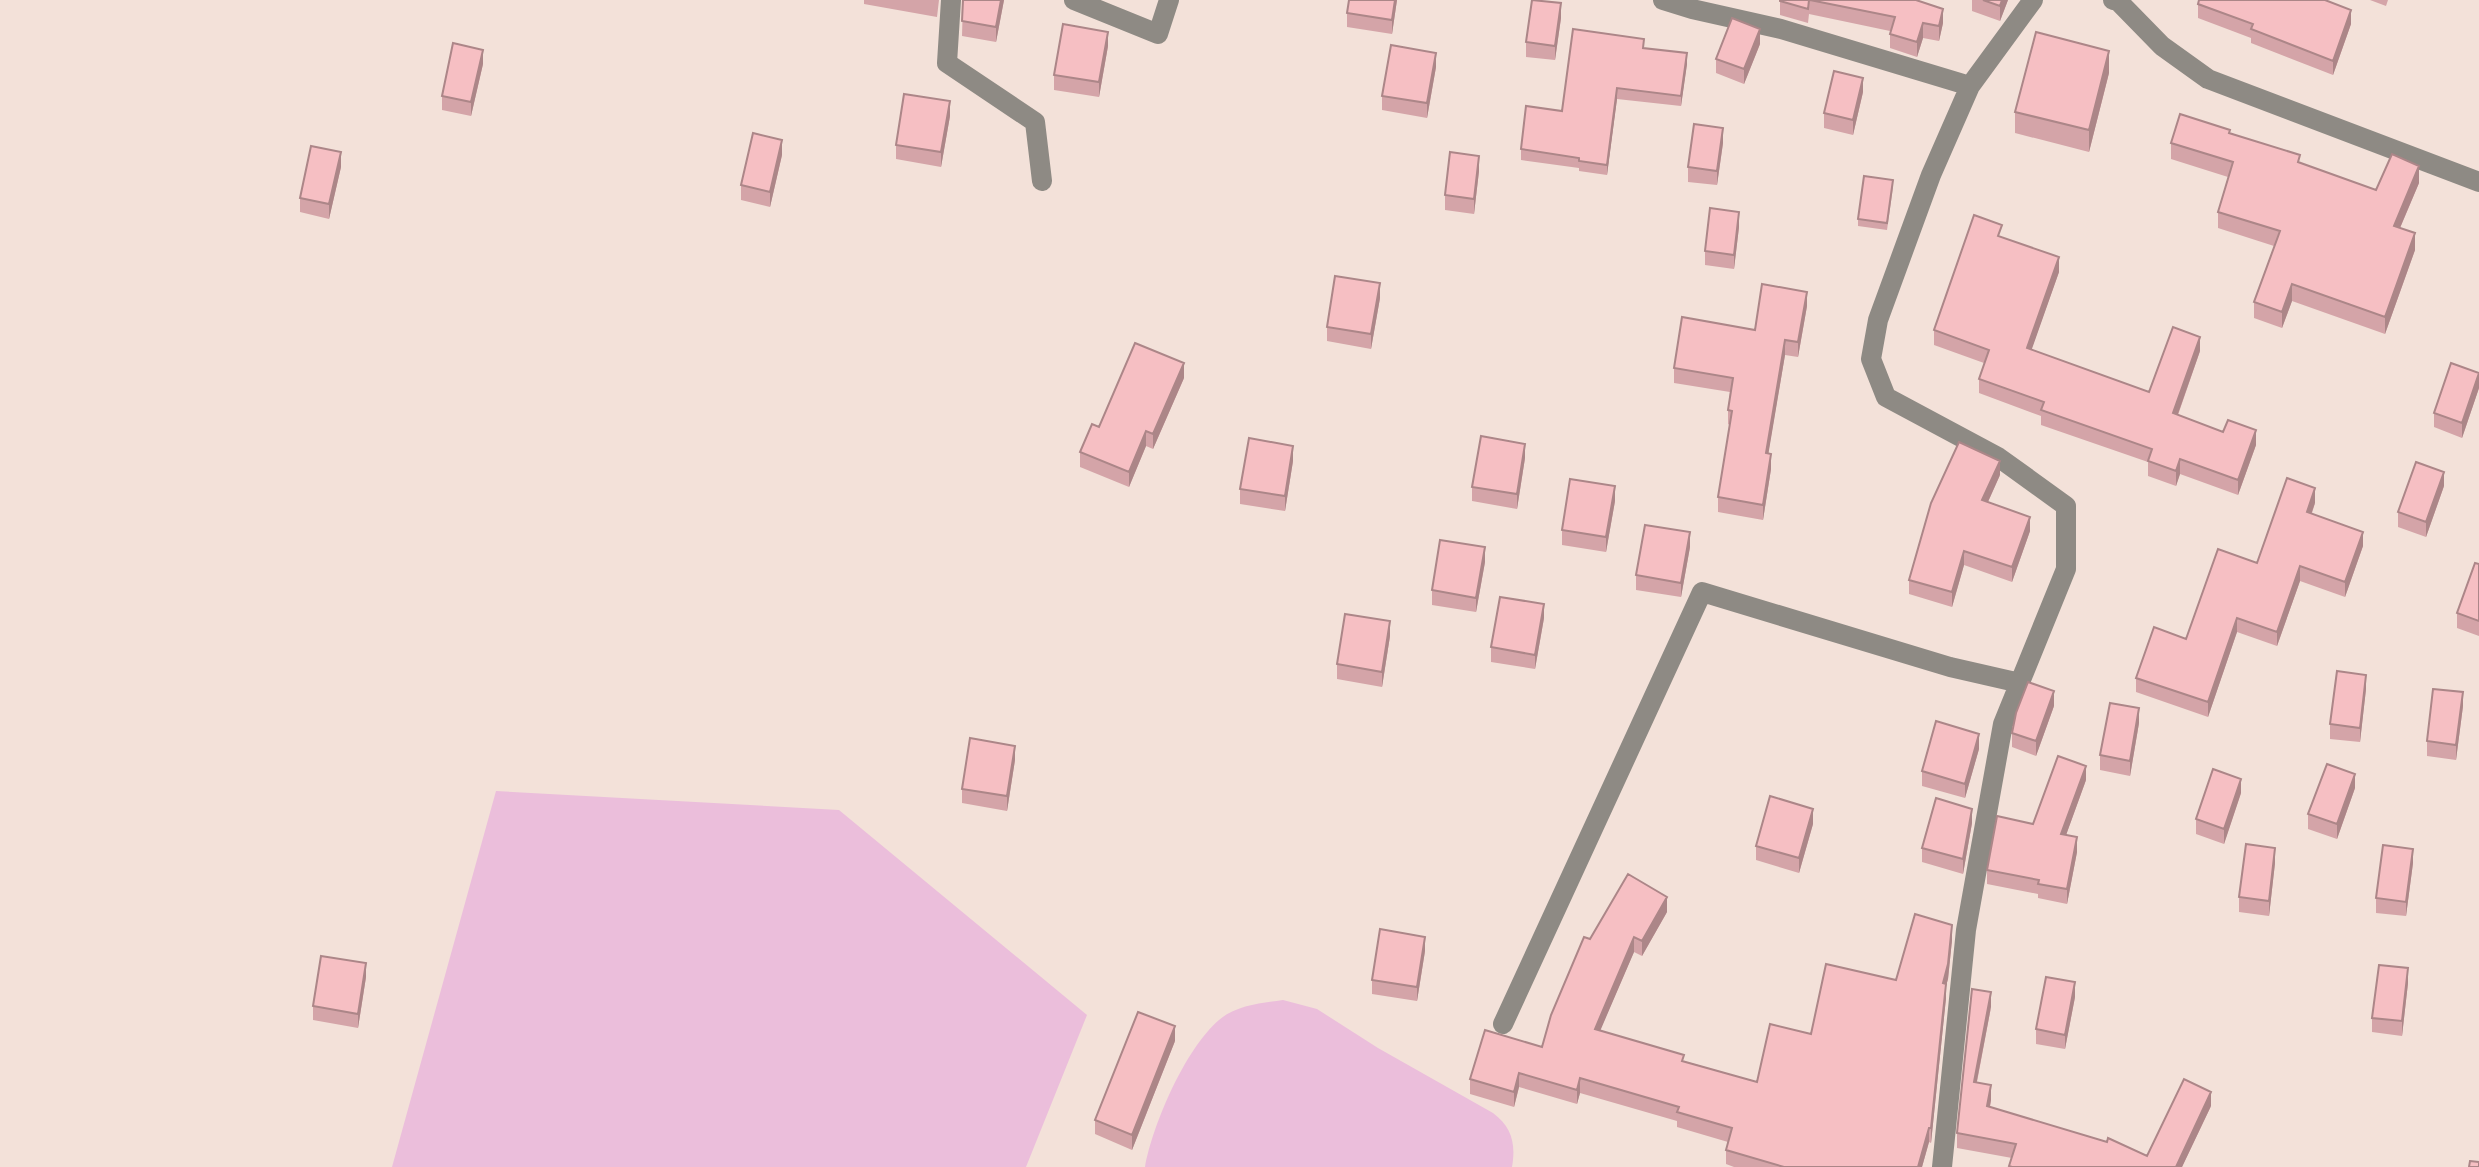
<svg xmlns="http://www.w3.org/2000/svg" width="2479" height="1167" viewBox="0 0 2479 1167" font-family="'DM Sans',sans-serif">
  <rect width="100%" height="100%" fill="#f3e1d9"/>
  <path fill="#ebbedb" d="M496,791l343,19 248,205 -61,152h-634z
    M1283,1000l34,9 61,39 115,65c19,14 23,31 19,54h-367c8,-43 40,-118 74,-147 17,-15 43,-17 64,-20z"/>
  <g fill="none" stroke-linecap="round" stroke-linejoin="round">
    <path stroke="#8e8a84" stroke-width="20" d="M951,0l-4,63 88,59 7,59
      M1074,0l84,34 11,-34
      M1663,0l29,9 89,20 189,57
      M2113,0l5,1 44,45 46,33 271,103
      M1503,1024l199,-432 248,75 70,16
      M1942,1167l24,-237 37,-206 63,-155v-63l-68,-49 -112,-60 -15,-38 7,-39 53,-145 39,-89 63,-86"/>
  </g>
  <path fill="#d4a4a8" d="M864,0h75l-2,17 -73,-13z
    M963,0h41l-8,42 -34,-6z
    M1397,0l-5,34 -45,-7v-14z
    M1780,0h136l27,23 -4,18 -16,-3 -6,19 -27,-9v-17l-81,-17 -1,9 -28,-8z
    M1972,0h36l-8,21 -28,-10z
    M2370,0h18l-2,6z
    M2198,4l153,20 -18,51 -82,-32v-5l-53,-20z
    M1561,18l-6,42 -29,-3v-15z
    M1760,44l-16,40 -28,-11v-14z
    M1108,46l-9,51 -45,-7v-15z
    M1644,48l43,16 -6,42 -64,-7 -10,76 -28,-4v-3l-58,-8v-11l41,-38z
    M483,64l-12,52 -29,-6v-14z
    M1436,67l-9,51 -45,-8v-14z
    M2109,73l-20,79 -74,-19v-21z
    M1863,92l-10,43 -29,-7v-15z
    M950,116l-9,51 -45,-8v-14z
    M2230,134l70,29 76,27 43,-7 -19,45 15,22 -30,84 -93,-33 -10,27 -28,-10v-16l20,-56 -56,-18v-16l10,-35 -57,-18v-16z
    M1723,143l-6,42 -29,-3v-15z
    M782,155l-12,52 -29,-7v-15z
    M341,167l-12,52 -29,-7v-14z
    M1479,171l-5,43 -29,-4v-15z
    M1893,187l-6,43 -29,-4v-7z
    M1739,227l-5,42 -29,-4v-14z
    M2002,237l57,35 -28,78 118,42 51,-41 -22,64 78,30 -18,50 -58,-21 -4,12 -28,-10v-14l-107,-37v-9l-62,-23v-14l5,-16 -50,-18v-15z
    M1380,298l-9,51 -44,-8v-14z
    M1807,306l-9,51 -13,-2 -17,99 3,15 -8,51 -45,-8v-15l12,-72 -2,-1v-14l2,-18 -56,-9v-15z
    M2479,373v15l-17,50 -28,-11v-14z
    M1184,378l-31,71 -7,-3 -17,41 -49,-20v-15l19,-25z
    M1525,458l-8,51 -45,-8v-14z
    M1293,461l-8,50 -45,-7v-15z
    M2000,475l-12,27 42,29 -18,51 -48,-17 -12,42 -43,-13v-14z
    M2444,486l-18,51 -28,-10v-15z
    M1615,501l-9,51 -44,-7v-15z
    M2315,503l-3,10 51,33 -18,51 -45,-16 -23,65 -40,-14 -29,85 -72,-25v-14l50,-39 71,-76z
    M1690,547l-9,50 -45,-7v-15z
    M1485,562l-9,50 -44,-7v-15z
    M2479,564v72l-22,-8v-15z
    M1544,618l-9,51 -44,-7v-15z
    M1390,636l-8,51 -45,-8v-15z
    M2366,689l-6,53 -30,-3v-15z
    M2054,706l-18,50 -24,-9v-14z
    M2463,706l-7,54 -29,-4v-15z
    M2139,723l-9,53 -30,-6v-15z
    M1979,749l-14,49 -43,-12v-15z
    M1015,760l-8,51 -45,-8v-14z
    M2086,780l-20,55 11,17 -10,52 -29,-6v-4l-51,-10v-14l46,-46z
    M2355,788l-18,51 -29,-10v-15z
    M2241,793l-17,51 -28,-10v-15z
    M1972,823l-9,51 -41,-12v-14z
    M1813,824l-14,49 -43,-13v-14z
    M2275,863l-6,53 -30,-4v-15z
    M2413,863l-7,53 -30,-3v-15z
    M1667,912l-25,44 -8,-4 -34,78 84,31 73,21 54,-48 85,-54 56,-40 -4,39 -2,7v12l-15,145 -2,-1 -7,25h-188l-8,-3v-14l2,-8 -51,-15v-6l-97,-28 -3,11 -58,-17 -5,20 -44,-13v-15l72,-32 48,-108z
    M1425,951l-8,50 -45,-7v-14z
    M366,977l-8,51 -45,-8v-14z
    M2408,983l-6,53 -30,-4v-14z
    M2075,997l-10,52 -29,-5v-15z
    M1991,1007l-14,75 14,18 -1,7 157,49 64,-50 -29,61h-173l3,-9 -55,-10v-15z
    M1175,1041l-43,109 -37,-16v-14z"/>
  <path fill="#ac8688" d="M1001,0h3l-8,42v-15z
    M1395,0h2l-5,34v-14z
    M2002,0h6l-8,21v-15z
    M1561,3v15l-6,42v-14z
    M1943,9v14l-4,18v-15z
    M2351,10v14l-18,51v-14z
    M1923,23v15l-6,19v-15z
    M1760,29v15l-16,40v-15z
    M1108,32v14l-9,51v-15z
    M483,50v14l-12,52v-14z
    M2109,51v22l-20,79v-22z
    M1436,53v14l-9,51v-15z
    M1687,53v11l-6,42v-10z
    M1863,78v14l-10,43v-15z
    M1617,88v11l-10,76v-10z
    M950,101v15l-9,51v-15z
    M1723,128v15l-6,42v-14z
    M782,140v15l-12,52v-15z
    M341,152v15l-12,52v-15z
    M1479,156v15l-5,43v-15z
    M2419,166v17l-25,59v-16z
    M1739,212v15l-5,42v-14z
    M2415,233v17l-30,84v-17z
    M2059,257v15l-32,91v-15z
    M1380,283v15l-9,51v-15z
    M2292,284v17l-10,27v-16z
    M1807,292v14l-9,51v-15z
    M2200,337v14l-27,77v-15z
    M1785,340v15l-19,113v-15z
    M1184,363v15l-31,71v-15z
    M2479,374v14l-17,50v-15z
    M2256,430v15l-18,50v-15z
    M1146,431v15l-17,41v-15z
    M1525,444v14l-8,51v-15z
    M1293,446v15l-8,50v-15z
    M1771,454v15l-8,51v-15z
    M2180,459v15l-4,12v-15z
    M2000,461v14l-18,40v-15z
    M2444,472v14l-18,51v-15z
    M1615,486v15l-9,51v-15z
    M2315,488v15l-8,23v-14z
    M2030,517v14l-18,51v-15z
    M1690,532v15l-9,50v-14z
    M2363,532v14l-18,51v-15z
    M1485,547v15l-9,50v-14z
    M1964,551v14l-12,42v-15z
    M2300,566v15l-23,65v-14z
    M1544,604v14l-9,51v-14z
    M2237,618v14l-29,85v-15z
    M1390,621v15l-8,51v-15z
    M2366,675v14l-6,53v-14z
    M2054,691v15l-18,50v-15z
    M2463,692v14l-7,54v-15z
    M2139,708v15l-9,53v-15z
    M1979,734v15l-14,49v-14z
    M1015,746v14l-8,51v-15z
    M2086,766v14l-25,69v-15z
    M2355,774v14l-18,51v-15z
    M2241,779v14l-17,51v-15z
    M1813,809v15l-14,49v-15z
    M1972,809v14l-9,51v-15z
    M2077,837v15l-10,52v-15z
    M2275,848v15l-6,53v-15z
    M2413,849v14l-7,53v-14z
    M1667,897v15l-25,44v-15z
    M1952,925v15l-4,39 -2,7v12l-15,145v-15l12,-145z
    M1425,937v14l-8,50v-14z
    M1634,937v15l-39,91v-14z
    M366,963v14l-8,51v-14z
    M2408,968v15l-6,53v-15z
    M2075,982v15l-10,52v-14z
    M1991,992v15l-17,89v-14z
    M1175,1026v15l-43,109v-15z
    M1519,1073v14l-5,20v-15z
    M1580,1078v15l-3,11v-14z
    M1991,1085v15l-4,21v-15z
    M2211,1092v14l-29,61h-6z
    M1929,1128v14l-7,25h-4z"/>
  <path fill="#f6bfc3" stroke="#ac8688" stroke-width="2" d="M963,0h38l-5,27 -34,-6z
    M1349,0h46l-3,20 -45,-7z
    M1532,0l29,3 -6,43 -29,-4z
    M1780,0h29l-1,9 -28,-8z
    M1810,0h106l27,9 -4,17 -16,-3 -6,19 -27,-8 5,-17z
    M1983,0h19l-2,6z
    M2199,0h126l26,10 -18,51 -82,-32 2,-5 -55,-20z
    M1732,18l28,11 -16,40 -28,-10z
    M1063,24l45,8 -9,50 -45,-7z
    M1573,29l71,10 -1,9 44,5 -6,43 -64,-8 -10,77 -28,-4v-3l-58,-9 5,-43 36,5z
    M2036,32l73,19 -20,79 -74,-18z
    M453,43l30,7 -12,52 -29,-6z
    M1391,45l45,8 -9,50 -45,-7z
    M1834,71l29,7 -10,42 -29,-7z
    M904,94l46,7 -9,51 -45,-7z
    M2180,114l50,16 -1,3 71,22 -2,7 78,28 16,-36 27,12 -25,60 21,7 -30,84 -93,-33 -10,28 -28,-10 26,-71 -62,-19 15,-50 -62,-19z
    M1694,124l29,4 -6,43 -29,-4z
    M753,133l29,7 -12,52 -29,-7z
    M311,146l30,6 -12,52 -29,-6z
    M1450,152l29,4 -5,43 -29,-4z
    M1864,176l29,4 -6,43 -29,-4z
    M1710,208l29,4 -5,43 -29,-4z
    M1974,215l28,10 -4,11 61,21 -32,91 122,44 24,-65 27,10 -27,76 50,19 5,-12 28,10 -18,50 -58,-21 -4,12 -28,-10 4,-12 -111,-39 3,-8 -65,-23 10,-29 -55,-20z
    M1335,276l45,7 -9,51 -44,-7z
    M1762,284l45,8 -9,50 -13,-2 -19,113 5,1 -8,51 -45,-8 14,-86 -4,-1 5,-32 -59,-10 8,-51 73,13z
    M1135,343l49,20 -31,71 -7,-3 -17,41 -49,-20 12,-28 7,3z
    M2451,363l28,10 -17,50 -28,-10z
    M1481,436l44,8 -8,50 -45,-7z
    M1249,438l44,8 -8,50 -45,-7z
    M1959,442l41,19 -18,39 48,17 -18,50 -48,-16 -12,41 -43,-12 22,-77z
    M2416,462l28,10 -18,50 -28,-10z
    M2287,478l28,10 -8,24 56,20 -18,50 -45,-16 -23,66 -40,-14 -29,84 -72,-24 18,-51 32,12 32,-90 39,14z
    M1570,479l45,7 -9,51 -44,-7z
    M1645,525l45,7 -9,51 -45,-8z
    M1440,540l45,7 -9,51 -44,-8z
    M2475,563l4,1v57l-22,-8z
    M1500,597l44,7 -9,51 -44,-8z
    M1345,614l45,7 -8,51 -45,-8z
    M2337,671l29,4 -6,53 -30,-4z
    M2028,682l26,9 -18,50 -24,-8 4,-20z
    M2433,689l30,3 -7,53 -29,-4z
    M2110,703l29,5 -9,53 -30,-6z
    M1936,721l43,13 -14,50 -43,-13z
    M970,738l45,8 -8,50 -45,-7z
    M2058,756l28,10 -25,68 16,3 -10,52 -29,-5 1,-4 -52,-10 10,-54 36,8z
    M2327,764l28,10 -18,50 -29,-10z
    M2213,769l28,10 -17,50 -28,-10z
    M1770,796l43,13 -14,49 -43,-12z
    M1936,798l36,11 -9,50 -41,-11z
    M2246,844l29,4 -6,53 -30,-4z
    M2383,845l30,4 -7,53 -30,-4z
    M1628,874l39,23 -25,44 -8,-4 -39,92 89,26 -2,6 75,21 13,-58 41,10 15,-70 70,16 19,-66 37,11 -4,39 -5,19 3,1 -15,144h-2l-11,39h-134l-58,-17 6,-22 -55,-16 2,-5 -99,-29 -3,12 -58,-17 -5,19 -44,-13 15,-49 57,17 9,-32 33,-78 6,2z
    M1380,929l45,8 -8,50 -45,-7z
    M321,956l45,7 -8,51 -45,-8z
    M2379,965l29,3 -6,53 -30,-3z
    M2046,977l29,5 -10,53 -29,-6z
    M1972,989l19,3 -17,90 17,3 -4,21 120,36 1,-4 39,18 37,-77 27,13 -35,75h-164l-3,-1 7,-22 -59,-11z
    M1138,1012l37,14 -43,109 -37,-15z
    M2470,1161l9,1v5h-10z"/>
</svg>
